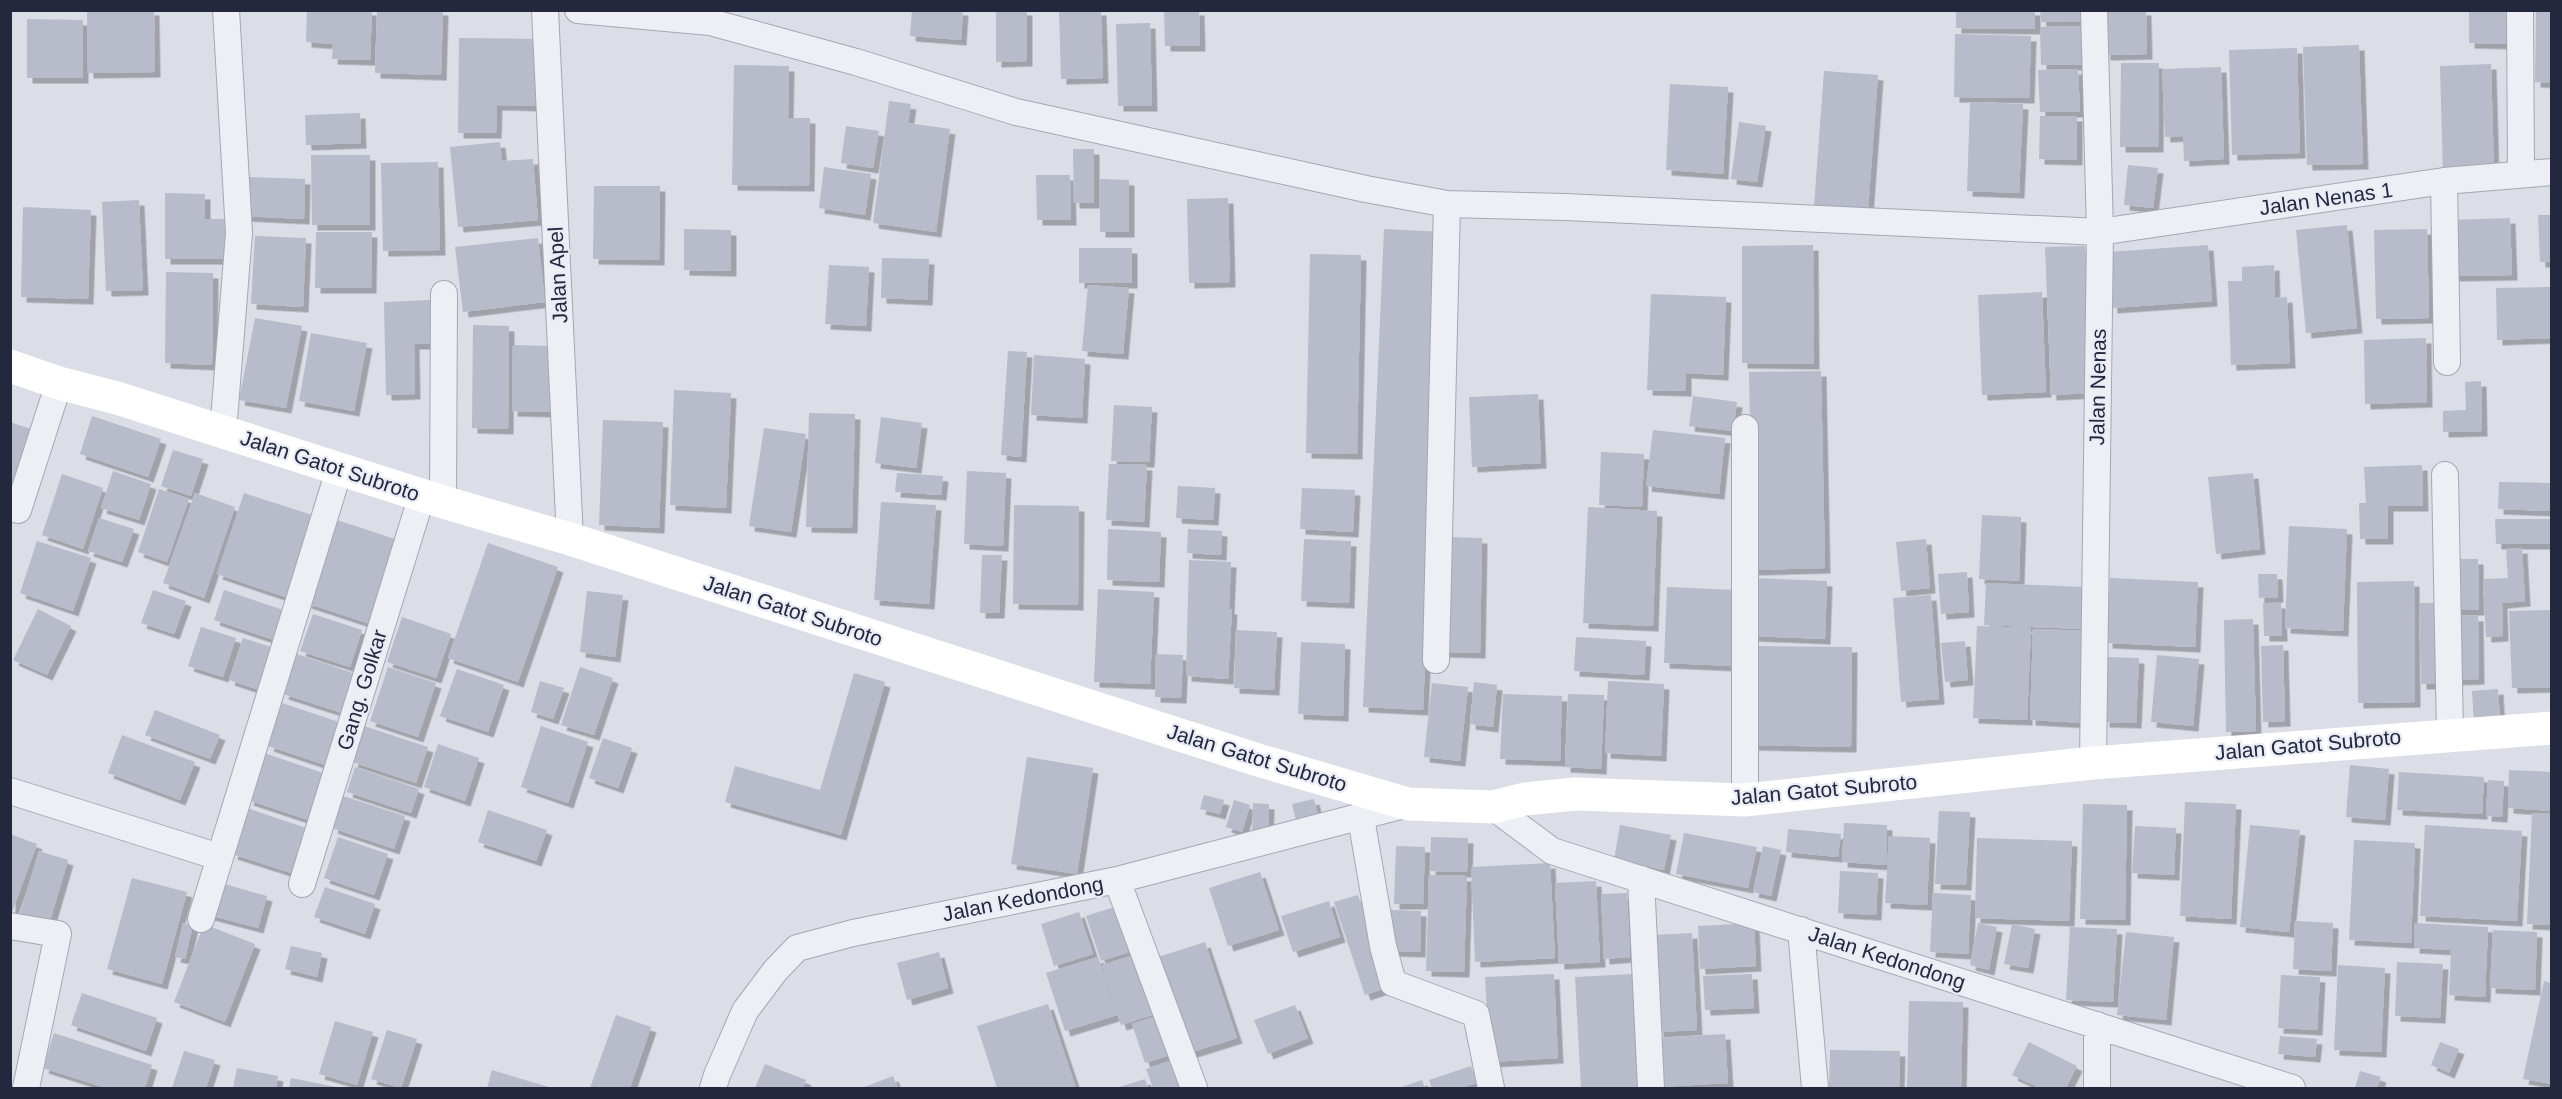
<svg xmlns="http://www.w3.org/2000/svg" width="2562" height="1099" viewBox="0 0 2562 1099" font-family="Helvetica,sans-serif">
  <defs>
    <filter id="shadow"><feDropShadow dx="5.5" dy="5.5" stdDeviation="0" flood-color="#0004"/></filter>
  </defs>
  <rect width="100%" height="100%" fill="#dbdde7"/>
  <path fill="#b7bbca" filter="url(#shadow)" d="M87,10h67l1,62 -67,1z
    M307,10h65l-2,50 -38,-1 1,-15 -27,-2z
    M377,10h66l-2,65 -66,-2z
    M912,10h51l-2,30 -51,-4z
    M996,10h31v51l-31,1z
    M1059,10h42l2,68 -42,1z
    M1164,10h35l1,36h-35z
    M1956,10h79v19l-79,-1z
    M2040,10h45v11l-44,1z
    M2104,10h42l1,44 -42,1z
    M2469,10h41l-1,34 -40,-1z
    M2536,11h16v72l-17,-1z
    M27,19l56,1v58h-56z
    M1150,23l2,83h-34l-2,-82z
    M2084,26l1,39h-44l-1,-38z
    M1955,34l76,2 -2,62 -75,-1z
    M459,38l83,1 -1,67 -44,-1 -1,28h-38z
    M2359,45l4,119 -56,1 -4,-118z
    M2297,48l3,105 -68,2 -3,-105z
    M2121,63h38l-1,84h-38z
    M2491,64l3,108 -51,2 -3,-108z
    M734,65l55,1 -1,52h22l-1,68 -77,-1z
    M2221,67l3,92 -40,2 -1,-25 -18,1 -3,-68z
    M2078,69l2,43h-40l-2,-42z
    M1824,71l54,4 -10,135 -54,-4z
    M1670,84l58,3 -5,87 -57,-4z
    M889,101l22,3 -3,19 42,6 -14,103 -63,-9z
    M1970,102l53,2 -4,89 -52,-2z
    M360,113l1,30 -55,2 -1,-30z
    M2040,116h37v44l-38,-1z
    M1739,122l27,4 -9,56 -26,-3z
    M846,126l33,5 -6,37 -32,-5z
    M500,142l2,19 31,-2 5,61 -80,7 -8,-80z
    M1073,149h21v54h-20z
    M311,155h59v70h-58z
    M438,162l2,88 -57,1 -2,-88z
    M2128,165l30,3 -5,40 -29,-3z
    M824,167l47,7 -6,41 -46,-7z
    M1036,175h34l1,45h-34z
    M245,177l60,2 -1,40 -60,-3z
    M1100,179l29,1v52h-29z
    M594,186h66l-1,74 -66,-1z
    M165,193l40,1v25h23l1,40h-64z
    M1228,198l2,84 -41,1 -2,-84z
    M139,200l4,90 -37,1 -4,-89z
    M23,207l68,3 -3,89 -67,-2z
    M2538,215h14v47h-12z
    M2510,218l2,57 -60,1 -2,-56z
    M2347,225l10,103 -51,5 -10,-103z
    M684,229l47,1v41l-47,-1z
    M1384,229l60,3 -21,478 -60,-3z
    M2427,229l2,89 -53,1 -2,-89z
    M316,232h56l-1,56h-56z
    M255,236l51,2 -3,69 -52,-3z
    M538,238l7,64 -82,10 -8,-65z
    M1813,245l1,119 -72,-1v-117z
    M2208,245l4,56 -100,7 -4,-56z
    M2085,246l6,147 -40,2 -6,-148z
    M1079,248h53v35h-53z
    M1310,254l51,1 -4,199 -51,-1z
    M882,258l47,1 -2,41 -46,-2z
    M829,265l40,2 -3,59 -41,-2z
    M2274,265l1,33 12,-1 3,66 -59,2 -3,-84h14v-14z
    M166,272l47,1 -1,92 -47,-2z
    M1088,285l41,3 -6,66 -41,-3z
    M2552,287v51l-55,2 -1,-52z
    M2042,292l4,100 -64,3 -4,-100z
    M1651,294l75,3 -3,78 -37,-2v18l-39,-1z
    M430,300l1,44h-17l1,50 -29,1 -2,-93z
    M255,318l47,8 -16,82 -47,-8z
    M473,325l36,1 -1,103 -36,-1z
    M311,333l56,10 -13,68 -55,-10z
    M2426,338l1,64 -62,2 -1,-64z
    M513,345l37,1v66l-38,-1z
    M1008,351l19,1 -6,105 -20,-2z
    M1034,355l51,4 -3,59 -51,-3z
    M1821,371l4,197 -72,2 -4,-198z
    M2481,381l1,50 -39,1v-21l23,-1 -1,-28z
    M674,390l57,3 -5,115 -56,-3z
    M1538,394l3,69 -69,4 -3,-70z
    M1693,396l44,6 -4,29 -44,-5z
    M1114,405l38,2 -3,55 -38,-1z
    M809,413l46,1 -3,114 -46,-1z
    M92,416l69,23 -13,38 -68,-23z
    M881,417l41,6 -6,45 -41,-5z
    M603,420l60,2 -4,106 -60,-3z
    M10,422l27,9 -27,62z
    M764,428l42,6 -15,98 -42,-6z
    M1653,430l72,8 -6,56 -73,-8z
    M173,450l30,9 -12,37 -30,-10z
    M1601,452l43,2 -2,53 -43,-2z
    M1109,464l38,1 -3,57 -38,-2z
    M2422,465l1,41h-35v33h-28l-1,-36h7l-2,-36z
    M113,471l38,13 -12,36 -38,-12z
    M967,471l39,2 -3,73 -39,-2z
    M897,473l46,3 -2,19 -46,-3z
    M2253,473l7,76 -44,5 -8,-77z
    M62,474l41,14 -20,61 -41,-14z
    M2499,482l53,1v28l-54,-2z
    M1178,486l37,2 -2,32 -37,-2z
    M1302,488l53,2 -2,42 -53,-3z
    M159,489l30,10 -22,63 -29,-10z
    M195,493l40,14 -31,91 -41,-15z
    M244,493l71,23 -27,82 -71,-24z
    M881,502l55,3 -7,99 -55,-4z
    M1014,505l65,1 -1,99 -65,-1z
    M1588,507l69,4 -4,115 -70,-3z
    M1982,515l39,2 -2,64 -40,-2z
    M99,518l35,11 -12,33 -34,-11z
    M334,519l67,22 -28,84 -67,-22z
    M2495,519h57v25h-56z
    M2289,526l58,3 -4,102 -58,-3z
    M1108,529l53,3 -2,50 -52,-2z
    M1188,529l34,2 -1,24 -34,-2z
    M1444,537l38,1 -2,115 -38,-1z
    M1304,539l47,2 -2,62 -48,-2z
    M1926,539l4,49 -29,3 -5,-49z
    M37,541l54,17 -18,53 -53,-18z
    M488,543l70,24 -40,115 -70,-24z
    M2522,548l3,53 -23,2 1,33 -17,1 -3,-58 25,-1 -2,-29z
    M982,555h20l-3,58h-19z
    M2451,559h27l1,51h-28z
    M1189,560l42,2 -2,47h3l-4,70 -42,-3z
    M1967,572l2,40 -28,2 -3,-40z
    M2258,574h19l1,23 -19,1z
    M1753,578l74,3 -2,58 -74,-3z
    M2110,578l88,4 -3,65 -88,-4z
    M2414,581l1,121 -57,1 -1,-121z
    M1986,583l98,4 -1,42 -99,-4z
    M1667,587l69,3 -3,76 -69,-3z
    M1098,589l56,3 -4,92 -56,-2z
    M153,590l33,11 -12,33 -33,-11z
    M224,590l62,21 -9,30 -63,-21z
    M587,591l36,4 -8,62 -35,-5z
    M1931,595l8,104 -38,3 -8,-104z
    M2263,603h18l1,33h-18z
    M2419,603h15l1,81h-14z
    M38,609l33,17 -24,49 -34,-15z
    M2552,610v77l-40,1 -3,-77z
    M313,614l49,16 -12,37 -50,-16z
    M2452,616h26l1,63 -27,1z
    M402,617l49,17 -15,44 -49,-16z
    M2253,619l3,112 -30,1 -2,-112z
    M1977,626l54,2 -4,92 -54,-2z
    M201,627l35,11 -13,39 -35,-11z
    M2033,629l55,2 -4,92 -54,-3z
    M1236,630l41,2 -3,58 -40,-2z
    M1576,637l70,4 -2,34 -70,-4z
    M243,638l31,10 -15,42 -30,-10z
    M1965,641l3,39 -23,2 -4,-39z
    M1301,642l44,2 -2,72 -45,-2z
    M2283,645l2,76 -22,1 -2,-76z
    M1752,646l100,1 -1,100 -101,-2z
    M297,654l61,21 -13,39 -62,-20z
    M1156,654l27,1 -2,43 -26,-1z
    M2157,655l42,4 -6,67 -42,-4z
    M2106,657l33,1 -3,65 -32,-1z
    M388,667l48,16 -18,54 -48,-16z
    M580,667l33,11 -19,57 -33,-10z
    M457,669l47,16 -16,47 -48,-16z
    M854,673l31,9 -44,153 -116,-33 10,-36 85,24z
    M540,681l24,7 -11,31 -22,-7z
    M1608,681l56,3 -3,72 -56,-3z
    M1474,682l23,3 -4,42 -23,-3z
    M1432,683l36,4 -8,74 -36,-4z
    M2498,689l2,33 -26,1 -2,-32z
    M1503,694l59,2 -2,65 -60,-2z
    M1568,694l36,1 -3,74 -36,-2z
    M282,703l63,21 -14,43 -63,-21z
    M155,710l65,25 -10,24 -65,-24z
    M364,726l64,21 -12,36 -64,-21z
    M541,726l47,16 -20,61 -47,-16z
    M122,735l73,27 -15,38 -72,-27z
    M603,738l29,10 -14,40 -29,-10z
    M438,744l41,14 -14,43 -41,-14z
    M264,753l62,21 -15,47 -63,-21z
    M1027,757l66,11 -16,106 -66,-10z
    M2350,765l39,4 -4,51 -39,-3z
    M355,767l64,22 -8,24 -64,-21z
    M2509,770l43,2v39l-44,-3z
    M2399,772l85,5 -2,37 -85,-4z
    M2488,780l16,1 -2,36 -16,-1z
    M1204,795l20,5 -4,14 -20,-5z
    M343,796l62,20 -11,33 -62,-21z
    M1314,799l6,24 -22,6 -6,-25z
    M1234,800l16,5 -8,27 -16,-5z
    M2185,802l51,2 -5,115 -51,-3z
    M1253,803l16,1 -1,34h-16z
    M2083,804l44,1 -2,115 -45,-1z
    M247,808l59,20 -15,45 -59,-19z
    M488,810l59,20 -11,31 -58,-19z
    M1939,811l31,1 -4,73 -31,-1z
    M2532,813l20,1v111l-25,-1z
    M1844,823l43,2 -1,40 -44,-3z
    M1620,825l51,10 -7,35 -50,-10z
    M2250,825l50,5 -11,102 -49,-5z
    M2425,825l97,6 -5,90 -97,-5z
    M2135,826l41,2 -2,47 -42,-2z
    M1788,829l53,5 -3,23 -52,-5z
    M1684,833l73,14 -9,41 -72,-14z
    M10,834l27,10 -26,71h-1z
    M1889,836l41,2 -3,67 -42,-2z
    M338,837l50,17 -14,41 -50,-17z
    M1431,837l37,1 -1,34 -37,-1z
    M1977,838l95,3 -3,80 -94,-3z
    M2354,840l61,3 -4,100 -62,-3z
    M1396,846l29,1 -2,57h-29z
    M1763,846l18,4 -10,46 -18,-4z
    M39,851l29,9 -20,68 -30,-8z
    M1550,863l5,95 -80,4 -4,-95z
    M1840,871l38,2 -2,42 -38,-2z
    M1260,872l19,58 -51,16 -19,-58z
    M1429,875l38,1 -3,96 -38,-1z
    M132,878l55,14 -25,92 -55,-15z
    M1596,881l4,81 -41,2 -4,-81z
    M217,882l50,14 -9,32 -49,-13z
    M325,887l50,17 -10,30 -51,-17z
    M1627,893l3,64 -26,2 -3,-65z
    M1933,893l38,2 -3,59 -38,-2z
    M1358,895l31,92 -24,8 -31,-93z
    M1329,901l11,36 -47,15 -12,-36z
    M1124,904l15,45 -38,12 -15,-45z
    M1391,910l30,1 -1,41 -31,-1z
    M1079,912l14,42 -39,12 -13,-42z
    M2295,921l38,2 -2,48 -38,-2z
    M183,923l10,2 -8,34 -10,-2z
    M1754,923l2,43 -56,3 -2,-43z
    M1978,923l19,4 -8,43 -19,-5z
    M2415,923l73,4 -3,70 -36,-2 2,-45 -37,-2z
    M204,924l51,20 -30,78 -51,-20z
    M2012,924l23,5 -7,39 -24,-4z
    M2070,927l47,2 -4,73 -47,-2z
    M2493,930l44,2 -2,58 -45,-2z
    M2126,932l48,5 -8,83 -49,-5z
    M1692,933l5,97 -39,2 -5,-97z
    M1205,942l32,96 -51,16 -31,-96z
    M291,946l31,7 -5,24 -32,-8z
    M939,952l9,36 -41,12 -10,-37z
    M1143,952l19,60 -41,13 -19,-60z
    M1098,957l19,58 -52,16 -19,-58z
    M2397,962l46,2 -3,54 -45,-2z
    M2338,965l47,3 -4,84 -47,-2z
    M1554,974l4,84 -68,4 -5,-85z
    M1633,974l5,114h-57l-6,-111z
    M1752,974l2,34 -49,2 -2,-34z
    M2281,975l39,2 -3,53 -39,-2z
    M2544,981l8,2v101l-29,-5z
    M82,993l75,25 -11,33 -75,-26z
    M1909,1001l54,1 -2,86h-54z
    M1048,1004l28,84h-79l-20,-62z
    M1295,1005l13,33 -40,16 -14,-34z
    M1163,1014l13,39 -31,10 -13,-39z
    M616,1015l35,12 -21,61h-40z
    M335,1021l38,11 -16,53 -38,-11z
    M387,1030l30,9 -16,49 -30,-9z
    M54,1033l98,32 -7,23h-39l-63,-20z
    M1725,1034l3,49 -69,4 -3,-49z
    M2280,1036l37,3 -2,18 -37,-3z
    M2029,1042l48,24 -11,22h-27l-27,-13z
    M2440,1042l19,7 -10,24 -18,-8z
    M1830,1050l70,1 -1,37h-70z
    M184,1051l31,9 -9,28h-34z
    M1178,1058l10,30h-35l-7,-19z
    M765,1064l41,16 -3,8h-48z
    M1471,1066l6,17 -17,5h-28l-3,-8z
    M237,1068l41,8 -2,12h-43z
    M492,1070l60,18h-65z
    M2360,1071l21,6 -4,11h-22z
    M893,1076l5,12h-36z
    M291,1078l45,9 -1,1h-46z
    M1145,1079l3,9h-32z
    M1422,1080l3,8h-26z"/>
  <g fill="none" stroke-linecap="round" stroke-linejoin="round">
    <g stroke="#a4a7b4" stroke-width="28">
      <path id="street" d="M545,10l25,529
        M578,10l132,12 146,40 160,50 350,77 81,15 118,3 535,25 344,-51 108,-9
        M2520,10l1,163
        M2444,181l3,181
        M223,432l16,-199 -13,-223
        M2445,475l5,259
        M443,502l1,-208
        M18,510l41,-127
        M1436,660l11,-456
        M2093,763l7,-531 -6,-222
        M10,791l209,66
        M1745,800v-372
        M1493,807l59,44 740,237
        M1361,818l22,128 10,37 83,31 15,74
        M1641,879l10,209
        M1117,880l77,208
        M302,884l120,-389
        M201,919l139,-452
        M10,926l48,8 -32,154
        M1801,930l14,158
        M713,1088l4,-13 28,-64 30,-40 22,-23 56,-15 264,-53 291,-76
        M2097,1088v-63"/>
    </g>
    <use href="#street" stroke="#eeeff5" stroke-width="26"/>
    <path stroke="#fff" stroke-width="33" d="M10,366l49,17 58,15 326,104 127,37 688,221 150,44 85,3 32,-8 50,-5 170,6 348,-37 459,-35"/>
  </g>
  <g text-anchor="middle" stroke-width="4.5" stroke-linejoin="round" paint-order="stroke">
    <g font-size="21" fill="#23283e" stroke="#eaecf5">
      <text transform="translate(2326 199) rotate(-8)" y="7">Jalan Nenas 1</text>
      <text transform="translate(558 275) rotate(-93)" y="7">Jalan Apel</text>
      <text transform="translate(2098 387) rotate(-89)" y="7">Jalan Nenas</text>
      <text transform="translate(330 466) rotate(18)" y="7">Jalan Gatot Subroto</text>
      <text transform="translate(793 611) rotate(18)" y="7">Jalan Gatot Subroto</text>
      <text transform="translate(362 690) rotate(-73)" y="7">Gang. Golkar</text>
      <text transform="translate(2308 745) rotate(-5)" y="7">Jalan Gatot Subroto</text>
      <text transform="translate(1257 758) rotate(17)" y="7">Jalan Gatot Subroto</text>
      <text transform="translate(1824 790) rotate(-5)" y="7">Jalan Gatot Subroto</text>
      <text transform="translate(1023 899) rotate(-11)" y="7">Jalan Kedondong</text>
      <text transform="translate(1887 958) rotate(18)" y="7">Jalan Kedondong</text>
    </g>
  </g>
  <rect width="2562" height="1099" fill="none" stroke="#23283e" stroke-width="24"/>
</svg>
